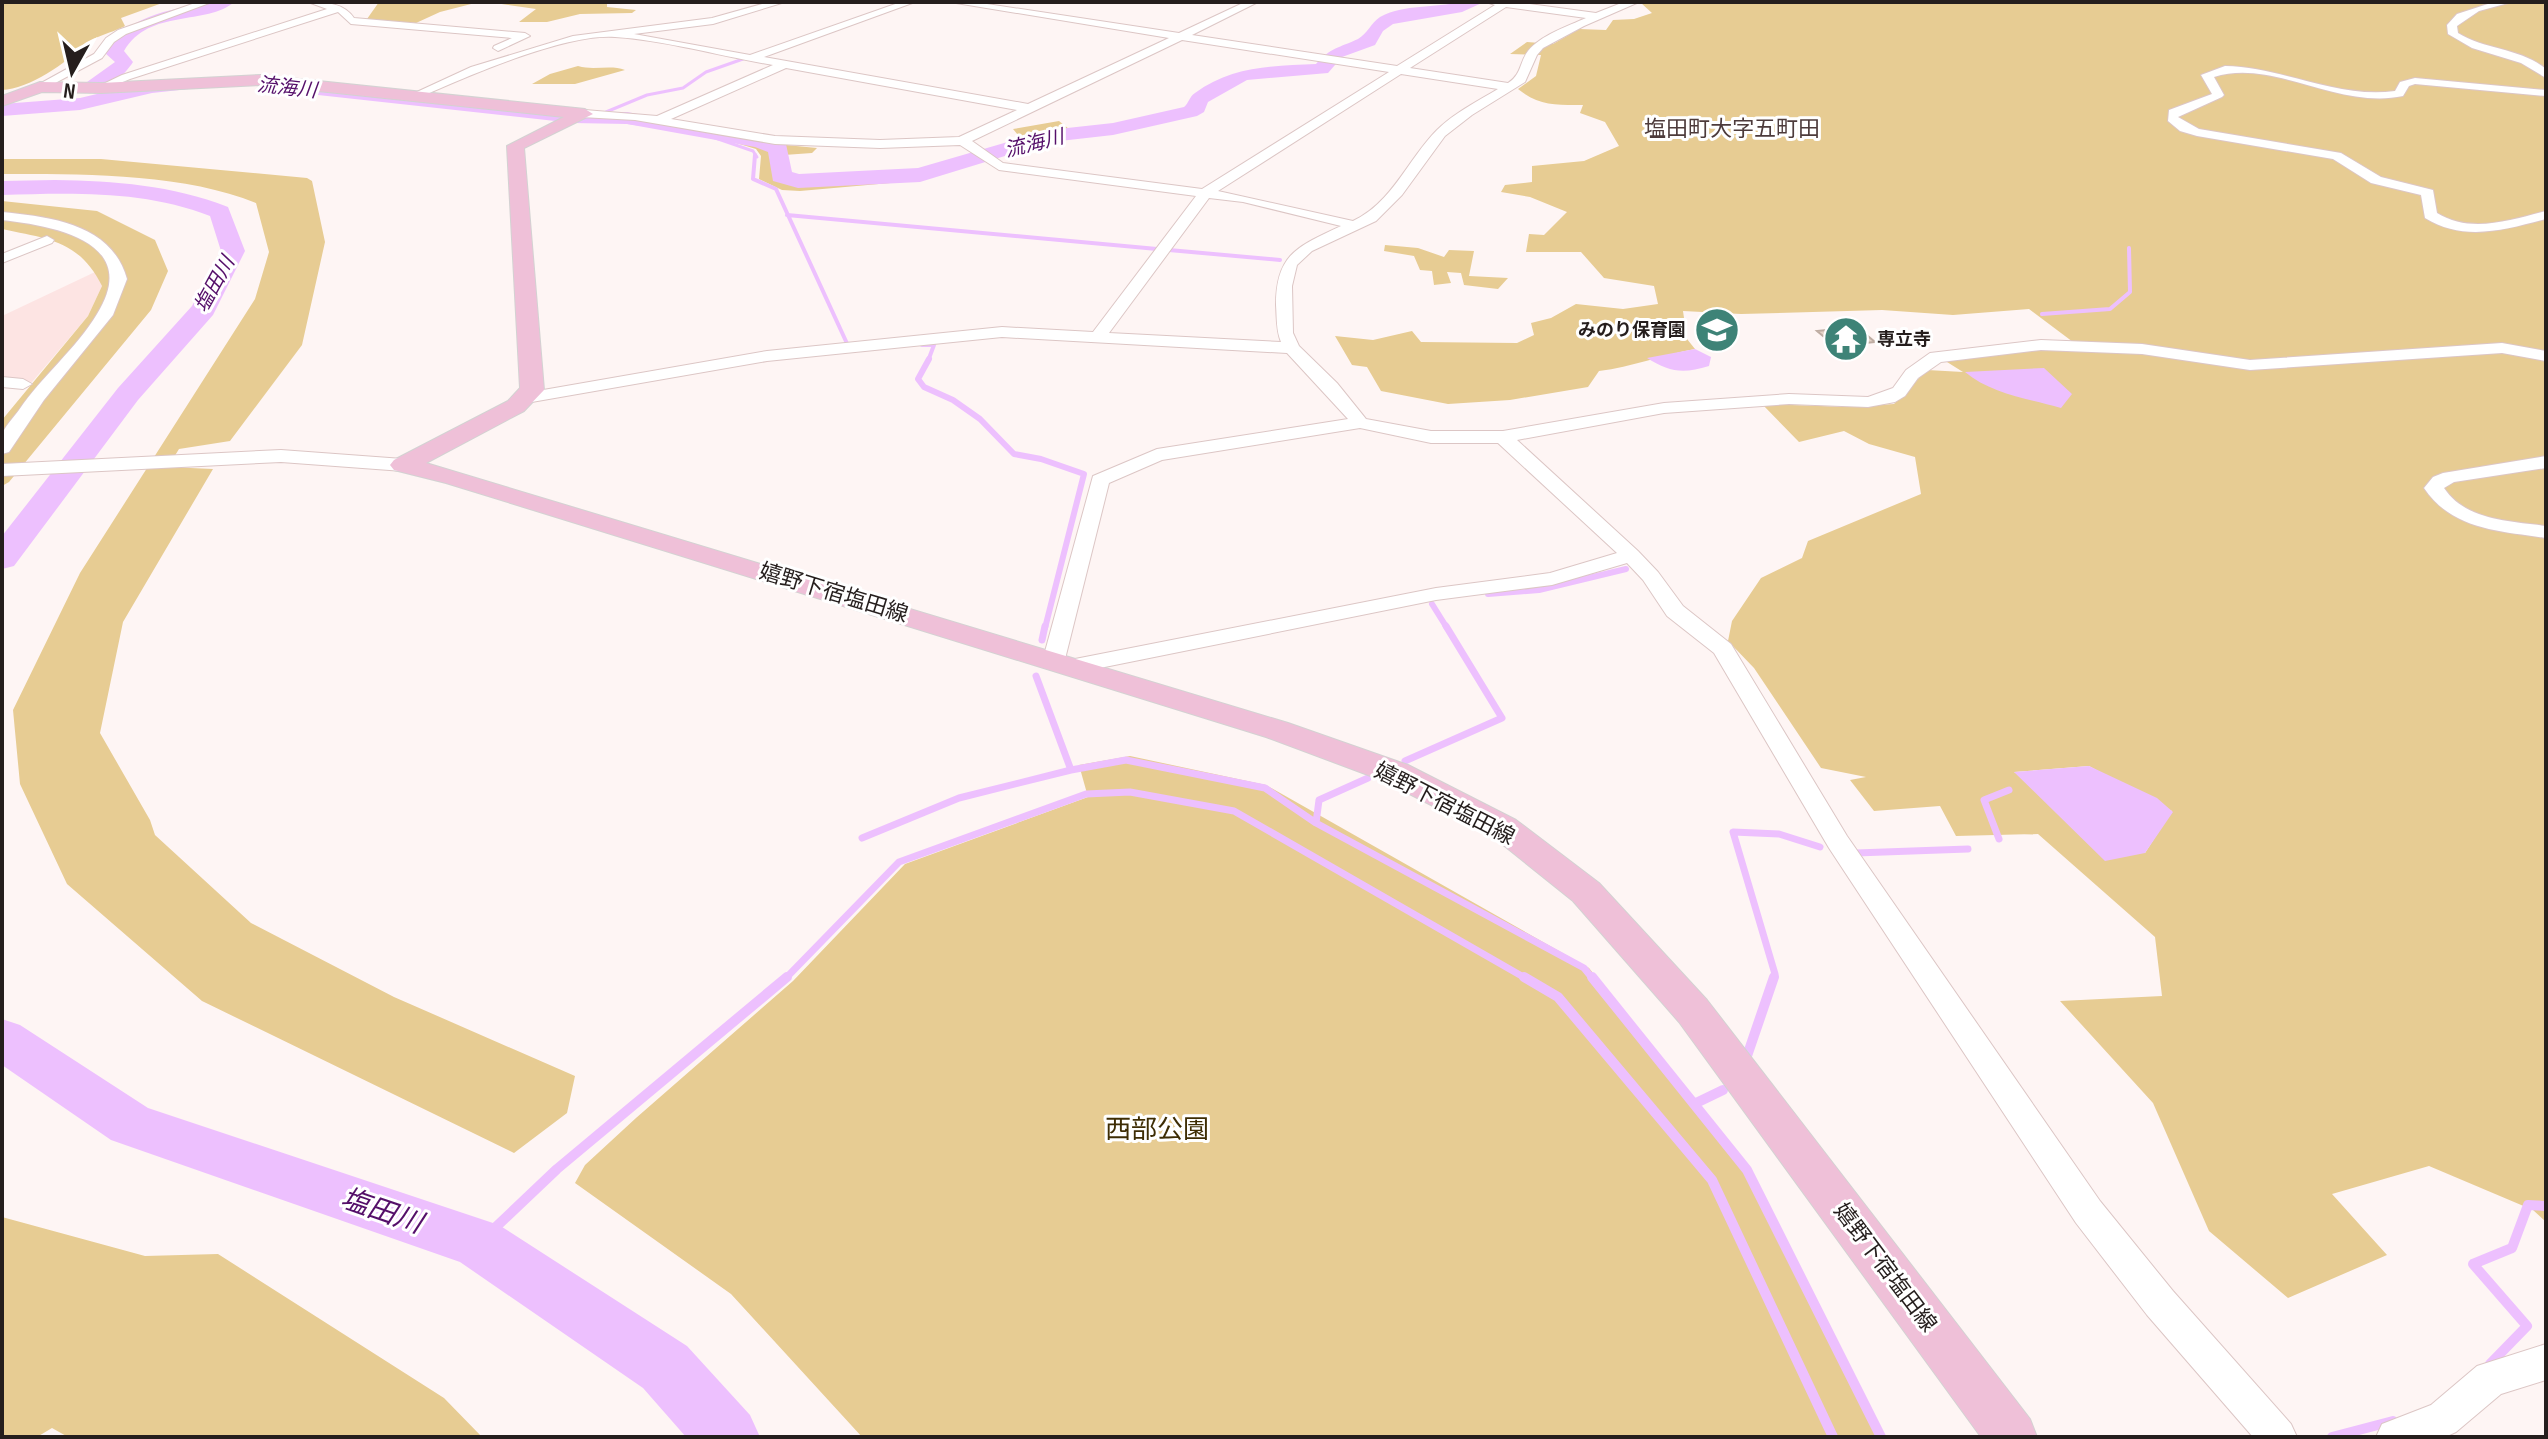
<svg xmlns="http://www.w3.org/2000/svg" width="2548" height="1439" viewBox="0 0 2548 1439" font-family="'Sofia Sans Condensed','Noto Sans JP',sans-serif">
  <rect width="100%" height="100%" fill="#fef5f4"/>
  <path fill="#fde4e3" d="M95,272l7,14 -14,30 -56,66 -30,-4v-62z"/>
  <path fill="#e7cc93" fill-rule="evenodd" d="M2,2h163l-44,16 4,8c-9,5 -36,13 -41,18 -17,19 -55,45 -82,46z
    M379,2h100l-39,10 -24,11 -49,-4z
    M488,2h119v5l29,3 -4,3 -52,1 -33,8h-28l17,-13z
    M2546,2v1220l-13,-12 -104,-44 -97,28 55,61 -99,43 -79,-67 -56,-128 -93,-102 102,-5 -7,-59 -117,-103 -82,2 -16,-30 -66,5 -24,-31 16,-3 -45,-9 -67,-100 -26,-27 4,-20 29,-43 41,-20 6,-17 113,-47 -6,-37 -46,-13 -25,-13 -45,11 -37,-38 87,3 45,-3 33,-34 36,2 -16,-10 11,-10 123,-4 -52,-39 -76,6 -71,-5 -141,4 -58,-3 4,28 8,10c-33,6 -63,18 -96,22l-11,16 -78,13 -62,4 -67,-13 -14,-24 -15,-2 -17,-29 38,4 39,-9 9,11 96,1 17,-8 -3,-12 20,-5 25,-14 47,5 35,-5 -4,-18 -50,-8 -23,-26h-55l3,-18 15,1 23,-23 -37,-15 -29,-5 4,-7 27,-3v-16l52,-5 35,-15 -14,-24 -25,-9 3,-8c-26,0 -44,1 -65,-16l18,-13 5,-21 -31,-1 17,-12 26,2 26,-15 27,1 7,-10 21,-1 18,-6 -11,-10zM2089,766l83,45 -27,42 -131,-81z
    M578,66c17,5 32,-2 47,4l-50,14h-43l18,-10z
    M625,119l77,11 51,12 64,6 -5,5 -42,3 3,21 22,6h22l104,-7 3,4 -124,11 -18,-1 -23,-11 2,-23 -5,-7 -56,-17 -81,-11z
    M1059,121l10,8 -46,12 -10,-12z
    M2,159h99l206,19 5,3 13,61 -23,103 -72,96 -51,8 -11,18 45,2 -90,153 -23,111 50,87 5,15 96,88 143,74 181,79 -8,37 -53,40 -312,-152 -135,-117 -47,-100 -7,-74 67,-137 175,-274 14,-47 -13,-49c-73,-30 -176,-29 -254,-29z
    M2,201l95,10 58,29 13,31 -17,39 -142,172 -7,4v-66l86,-104 14,-30c-23,-46 -54,-47 -100,-57z
    M1385,245l33,3 26,9 5,-7 25,1 -5,25 39,2 -10,11 -34,-4 -3,-12 -14,-1 4,11 -17,2 -2,-14 -12,-1 -6,-14 -30,-5z
    M1130,756l136,29 323,183 162,202 133,267h-1022l-131,-143 -156,-111 10,-18 51,-47 157,-137 112,-117 183,-67 -9,-32z
    M2,1217l143,39 73,-2 226,144 38,39h-414l-16,-9 -15,9h-35z"/>
  <path fill="#edc0fe" d="M1695,349l16,8 -2,9c-26,8 -40,6 -62,-8z
    M2044,368l28,26 -11,14c-31,-9 -70,-14 -96,-36z
    M2089,766l68,32 16,14 -28,41 -40,8 -91,-89z"/>
  <g fill="none" stroke-linecap="round" stroke-linejoin="round">
    <path stroke="#edc0fe" stroke-width="3" d="M606,112l41,-17 36,-7 23,-16 37,-13
      M594,118l104,14 55,19 4,6"/>
    <path stroke="#edc0fe" stroke-width="4" d="M755,155l-2,24 23,10 74,161
      M787,215l370,34
      M1169,250l111,10
      M2042,314l68,-5 20,-17 -1,-44
      M922,345h12l-6,16"/>
    <path stroke="#edc0fe" stroke-width="6" d="M929,359l-11,20 6,8 29,13 27,19 34,35 27,5 43,15 -39,154
      M1488,594l51,-4 87,-21
      M1432,604l15,24"/>
    <path stroke="#edc0fe" stroke-width="7" d="M1042,640l3,-14
      M1036,676l35,94
      M1405,761l97,-43 -56,-92
      M1316,823l3,-23 49,-22
      M862,838l97,-40 112,-28 55,-10 139,28 51,35 268,145 9,11
      M1999,839l-15,-39 25,-10
      M1856,853l112,-4
      M785,979l114,-117 187,-68 44,-2 104,19 293,168
      M1773,979l2,-5 -42,-142 46,2 41,13"/>
    <path stroke="#edc0fe" stroke-width="10" d="M1524,977l34,20 154,183 121,257
      M1592,977l155,193 134,267
      M1746,1059l28,-82
      M1694,1104l29,-14
      M479,1243l78,-74 230,-192
      M2490,1364l37,-38 -54,-62 39,-16 16,-43 18,1
      M2332,1437l61,-16"/>
    <path fill="#edc0fe" fill-rule="evenodd" d="M208,2h26c-27,24 -85,6 -110,49l9,11c-9,14 -28,32 -46,28l-3,-4 3,-4 28,-20 -10,-9c23,-38 62,-42 103,-51z
      M1461,2h23l-22,10 -69,12 -10,7 -8,14 -33,12 -14,16 -81,7 -39,22 -4,10 -7,4 -84,19 -62,7 -131,40 -122,6 -25,-7 -5,-29 -13,-5 -128,-23 -54,-1 -255,-28 -10,-6 10,-6 262,30 47,-1 140,26 19,6 6,28 7,2 119,-6 131,-38 64,-7 71,-16c5,-4 5,-10 11,-14 37,-27 76,-27 121,-29 15,-17 23,-16 42,-25 9,-5 13,-16 22,-22 24,-13 55,-9 81,-15z
      M191,78l7,2 3,4 -3,4 -46,5 -72,17 -78,6v-12l78,-6 72,-17z
      M55,180c60,1 117,5 173,27l17,44 -32,64 -75,85 -124,166 -12,3v-33l116,-148 74,-82 29,-55 -11,-35c-66,-26 -139,-23 -208,-21v-14z
      M2,1019l18,6 128,83 351,117 188,121 63,69 10,22h-74l-43,-49 -183,-126 -349,-122 -109,-75z"/>
  </g>
  <path fill="#e6d4c9" stroke="#beaca2" stroke-width="2" d="M1857,327l18,15 -40,4 -18,-15z"/>
  <g fill="none" stroke-linecap="round" stroke-linejoin="round">
    <g stroke="#dcc6c5" stroke-width="2">
      <path id="minor" d="M198,2h14l-86,32 -12,8 -12,16 -58,31 -10,-2 60,-33 12,-16 12,-8z
        M308,2c18,0 36,1 46,16l171,15 5,3 -32,15 -5,-3 1,-2 18,-8 -161,-14 -13,-12 -208,67 -29,12 -6,-3 27,-13 205,-66z
        M769,2h16l-72,22 -79,10 116,21 151,-53h14l-151,55 264,47 141,-66 -219,-36h24l205,31 66,-31h13l-66,33 205,31 98,-61 -9,-3h28l82,11 28,-11h15l-55,24 -41,22 -6,7 -12,27 -53,33 -27,21 -43,59 -26,26 -64,30 -15,14 -5,21 1,47 6,13 38,37 29,36 65,12h72l161,-28 125,-9 79,3 25,-9 13,-18 24,-17 111,-13 101,4 108,16 252,-17 44,8v10l-44,-8 -252,17 -108,-16 -101,-4 -100,12 -23,16 -13,18 -10,6 -27,5 -79,-3 -125,9 -147,27 121,111 20,21 25,34 48,38 116,192 253,365 73,90 118,133 6,13h-44l-106,-122 -71,-92 -247,-375 -115,-195 -47,-37 -24,-36 -16,-17 -75,22 -116,15 -361,73 -8,-2 -3,-5 3,-5 8,-2 361,-71 114,-15 67,-20 -119,-110h-67l-71,-15 -198,32 -53,23 -44,176 -3,5h-16l-3,-5 50,-183 64,-27 191,-30 -61,-66 -285,-16 -235,24 -241,42 -6,-1 -3,-4 3,-4 6,-1 241,-42 235,-24 91,5 103,-136 -197,-26 -39,-25 -80,3 -105,-4 -140,-24 -54,-3v-6l4,-1 72,6 116,-51c-49,-8 -109,-25 -158,-28 -50,-4 -152,41 -199,62l-10,-2 65,-30 102,-31 139,-18zM1506,7l80,11c-18,8 -45,17 -58,33 -9,12 -6,23 -20,32l-98,-15zM1182,40l207,32 -187,117 -199,-26 -31,-22zM786,68l231,42 -58,27 -79,3 -105,-4 -104,-17zM1401,74l97,15c-20,12 -44,24 -61,41 -29,29 -45,73 -84,91l-135,-30zM1209,198l34,4 98,24c-42,20 -65,27 -65,79 1,14 0,25 5,37l-172,-9z
        M2494,2h18l-33,9 -22,15 1,7c27,17 63,15 88,36v9l-25,-15 -49,-15 -24,-14 -1,-9 10,-11z
        M2225,66c58,1 112,33 170,25l5,-9 15,-4 131,12v6l-131,-12 -6,2 -6,10c-65,14 -130,-38 -189,-19l10,18 -2,2 -44,20 21,12 142,24 40,24 52,13 4,23c34,21 73,7 109,-2v8c-42,11 -82,23 -121,-1l-4,-23 -50,-12 -38,-24 -136,-23 -17,-5 -12,-10 1,-11 43,-16 -11,-19z
        M2,212c49,5 110,12 125,67l-14,36 -69,85 -35,52 -7,2c0,-6 -1,-14 0,-19 2,-8 12,-18 17,-25 23,-34 57,-61 78,-96 45,-72 -42,-88 -95,-94z
        M47,236l7,4 -2,3 -50,20v-9z
        M2,377l21,2 9,5 -9,5 -21,-2z
        M281,450l122,9 9,6 -9,6 -122,-9 -279,14v-12z
        M2546,456v12l-92,14 -10,6c22,33 67,33 102,38v12c-46,-7 -94,-8 -122,-50l9,-11 10,-4z
        M2546,1344v36l-45,14 -45,38 -11,5h-69l6,-13 49,-19 46,-39z"/>
    </g>
    <g stroke="#d3d2d2" stroke-width="2">
      <path id="major" d="M261,75l324,34 8,5 -69,34 20,242 -20,21 -98,52 862,260 120,42 108,55 83,63 108,117 323,419 7,18h-56l-302,-415 -106,-121 -81,-65 -108,-55 -118,-44 -820,-254 -52,-13 -4,-5 4,-5 114,-59 12,-13 -13,-242 57,-29 -303,-32 -160,8 -59,-1 -40,14v-10l38,-14 61,1z"/>
    </g>
    <use href="#minor" fill="#fff" fill-rule="evenodd"/>
    <use href="#major" fill="#efc0d8" fill-rule="evenodd"/>
  </g>
  <defs>
    <g id="school-disc" transform="scale(2.3)"><circle r="9.5" fill="#3e8377" stroke="#fff"/><path d="M0-5L7-2L0 1L-7-2ZM-4 1L0 2.5L4 1V4Q0 6-4 4Z" fill="#fff"/></g>
    <g id="temple-disc" transform="scale(2.3)"><circle r="9.5" fill="#3e8377" stroke="#fff"/><path d="M0-6L5-2H3V0L6.5 2.5H4V6H1.5V3h-3V6H-4V2.5H-6.5L-3 0V-2H-5Z" fill="#fff"/></g>
  </defs>
  <g fill-rule="evenodd">
    <use href="#school-disc" x="1717" y="330"/>
    <use href="#temple-disc" x="1846" y="339"/>
  </g>
  <g text-anchor="middle" stroke-width="6" stroke-linejoin="round" paint-order="stroke">
    <g font-size="18" font-weight="bold" fill="#251e1d" stroke="#fff" text-anchor="end">
      <text x="1686" y="336">みのり保育園</text>
      <text x="1877" y="345" text-anchor="start">専立寺</text>
    </g>
    <g font-size="20" font-style="italic" fill="#550f6a" stroke="#fff">
      <text transform="translate(287 87) rotate(6)" y="7">流海川</text>
      <text transform="translate(1034 143) rotate(-14)" y="7">流海川</text>
      <text transform="translate(214 284) rotate(-61)" y="7">塩田川</text>
    </g>
    <g font-size="22" fill="#4d3b3b" stroke="#fff">
      <text x="1732" y="136">塩田町大字五町田</text>
    </g>
    <g font-size="22" fill="#251e1d" stroke="#fff">
      <text transform="translate(834 592) rotate(17)" y="8">嬉野下宿塩田線</text>
      <text transform="translate(1445 803) rotate(27)" y="8">嬉野下宿塩田線</text>
      <text transform="translate(1886 1267) rotate(53)" y="8">嬉野下宿塩田線</text>
    </g>
    <g font-size="26" fill="#3e2d04" stroke="#fff">
      <text x="1157" y="1138">西部公園</text>
    </g>
    <g font-size="28" font-style="italic" fill="#550f6a" stroke="#fff">
      <text transform="translate(382 1210) rotate(19)" y="10">塩田川</text>
    </g>
  </g>
  <rect width="2548" height="1439" fill="none" stroke="#251e1d" stroke-width="8"/>
  <g transform="translate(72 72) rotate(188)" stroke="#ffffff" stroke-width="6" paint-order="stroke">
  <path d="M0-6L14 30L0 20L-14 30Z" fill="#251e1d"/>
  <text y="-12" font-size="22" font-weight="bold" text-anchor="middle" fill="#251e1d">N</text>
  </g>
</svg>
